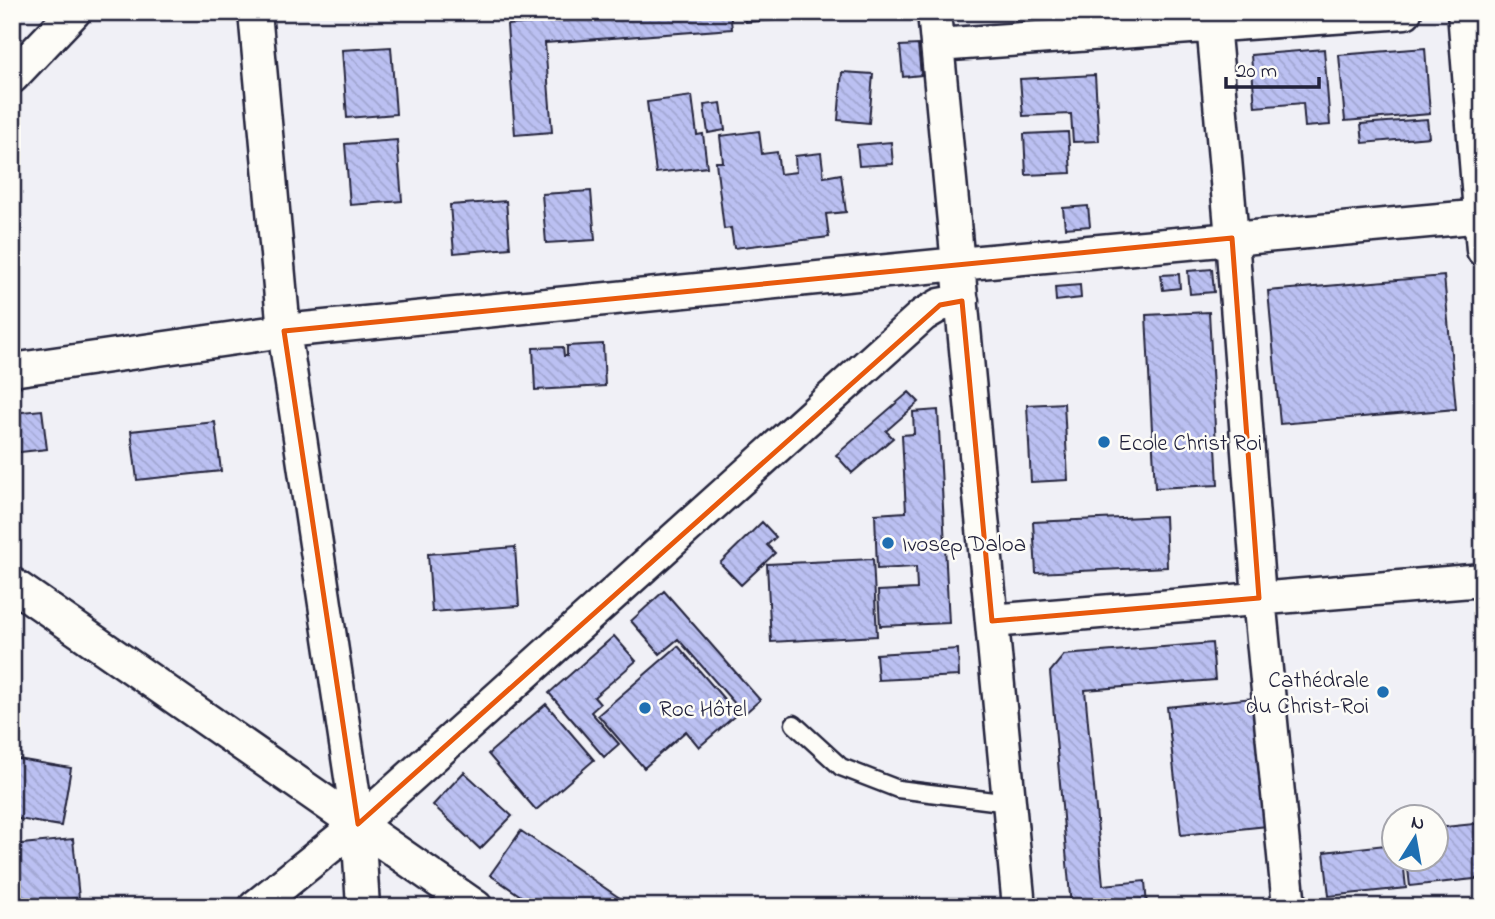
<svg xmlns="http://www.w3.org/2000/svg" width="1495" height="919" viewBox="0 0 1495 919" font-family="'Indie Flower',sans-serif">
  <defs>
    <pattern id="building-back-hatch" width="6" height="6" patternUnits="userSpaceOnUse" patternTransform="scale(1.75)"><rect width="6" height="6" fill="#bbc0f2"/><path d="M-1 5l2 2M0 0l6 6M5-1l2 2" fill="none" stroke="#a0a5d0"/></pattern>
  </defs>
  <rect width="100%" height="100%" fill="#f0f0f6"/>
  <filter id="ink" filterUnits="userSpaceOnUse"><feTurbulence type="fractalNoise" baseFrequency=".0143" numOctaves="2"/><feDisplacementMap in="SourceGraphic" scale="14" xChannelSelector="R" yChannelSelector="G"/><feConvolveMatrix kernelMatrix="1 2 1 2 8 2 1 2 1" color-interpolation-filters="sRGB"/></filter>
  <g filter="url(#ink)">
    <path fill="url(#building-back-hatch)" stroke="#22223b" stroke-width="2" d="M676,12h54l2,17 -187,14 7,89 -37,3 -8,-110z
      M744,12h30l1,8 -30,2z
      M918,45l3,30 -18,2 -3,-31z
      M391,47l5,67 -49,4 -5,-68z
      M1425,48l5,66 -85,7 -6,-66z
      M1324,49l6,76 -25,2 -2,-24 -48,4 -4,-52z
      M842,72l31,2 -4,49 -31,-3z
      M1095,75l4,66 -26,1 -2,-28 -48,2 -3,-37z
      M692,96l5,39 6,-1 4,33 -51,6 -9,-71z
      M721,103l4,27 -17,3 -4,-28z
      M1427,119l2,18 -66,6 -2,-19z
      M759,131l3,23 15,-2 3,22 16,-2 -1,-16 26,-3 3,24 17,-3 5,38 -20,2 3,23 -95,11 -3,-20 -7,1 -8,-67h7l-3,-26z
      M1068,132l3,41 -45,2 -2,-41z
      M397,140l5,61 -52,4 -5,-61z
      M891,142l2,22 -34,2 -2,-21z
      M591,191l4,49 -49,3 -4,-49z
      M506,201l4,47 -56,5 -4,-48z
      M1088,206l2,20 -25,2 -2,-20z
      M1212,269l2,23 -24,2 -2,-23z
      M1179,274l1,14 -17,2 -2,-15z
      M1444,276l12,133 -176,15 -12,-133z
      M1080,285l1,13 -25,3 -1,-14z
      M1209,312l9,173 -63,3 -9,-173z
      M603,344l2,42 -70,4 -2,-42 30,-1 1,9h3v-10z
      M909,392l10,10 -33,29 7,7 -41,35 -16,-18z
      M1064,403l4,77 -37,2 -4,-77z
      M42,410l5,39 -35,4v-40z
      M938,410l11,213 -69,3 -2,-35 39,-2 -1,-22 -39,2 -2,-55 31,-2 -4,-77 12,-1 -1,-22z
      M215,422l6,49 -84,9 -6,-49z
      M1165,516l2,51 -131,6 -3,-51z
      M762,522l14,15 -9,8 8,8 -34,32 -21,-22z
      M515,547l4,59 -87,6 -4,-58z
      M873,559l4,77 -106,6 -4,-78z
      M664,591l96,109 -16,14 -66,-75 -18,15 -29,-33z
      M614,636l22,25 -42,36 6,7 -9,8 28,32 -15,13 -55,-64z
      M1212,643l3,37 -130,10 18,195 42,-4 2,26h-76l-21,-235 14,-17z
      M678,646l59,68 -38,33 -13,-16 -42,37 -46,-53z
      M958,649l1,27 -81,4 -2,-26z
      M1253,698l14,128 -86,9 -14,-128z
      M546,704l48,56 -58,50 -48,-56z
      M12,758l59,10 -10,58 -49,-8z
      M464,772l48,44 -32,33 -47,-44z
      M1483,823v55l-73,8 -3,-26h29v-32z
      M521,831l112,76h-96l-47,-32z
      M73,839l6,59 -53,5v4h-14v-62z
      M1394,844v16h9l3,28 -77,8 -5,-44z"/>
    <g fill="none" stroke-linecap="round" stroke-linejoin="round">
      <g stroke="#22223b" stroke-width="21">
        <path id="service" d="M794,724l47,43 57,22 111,14"/>
      </g>
      <g stroke="#22223b" stroke-width="37">
        <path id="minor" d="M255,12l29,319 74,493 5,83
          M934,12l85,895
          M1212,12l20,226 27,360 30,309
          M1464,12l19,238
          M937,45l468,-33
          M12,77l62,-65
          M12,370l272,-39 674,-67 525,-48
          M12,584l464,323
          M992,621l491,-41
          M255,907l103,-83 565,-509 17,-10 22,-4"/>
      </g>
      <use href="#service" stroke="#fdfcf7" stroke-width="16"/>
      <use href="#minor" stroke="#fdfcf7" stroke-width="32"/>
    </g>
  </g>
  <path fill="none" stroke="#e8590c" stroke-width="5" stroke-linejoin="round" d="M1232,238l27,360 -267,23 -30,-320 -22,4 -582,519 -74,-493z"/>
  <g fill="#1f6fb2" stroke="#fdfcf7" stroke-width="2.5">
    <circle cx="1104" cy="442" r="7"/>
    <circle cx="888" cy="543" r="7"/>
    <circle cx="1383" cy="692" r="7"/>
    <circle cx="645" cy="708" r="7"/>
  </g>
  <g text-anchor="middle" stroke-width="5" stroke-linejoin="round" paint-order="stroke">
    <g font-size="23" fill="#22223b" stroke="#fdfcf7" text-anchor="start">
      <text x="1118" y="450">Ecole Christ Roi</text>
      <text x="902" y="551">Ivosep Daloa</text>
      <text x="1369" y="687" text-anchor="end">Cathédrale<tspan x="1369" dy="26">du Christ-Roi</tspan></text>
      <text x="659" y="716">Roc Hôtel</text>
    </g>
  </g>
  <rect width="1495" height="919" fill="none" stroke="#fdfcf7" stroke-width="42"/>
  <rect x="21" y="21" width="1453" height="877" fill="none" stroke="#22223b" stroke-width="2.5" filter="url(#ink)"/>
  <g transform="translate(1415 838) rotate(11)"><circle r="33" fill="#fdfcf7" stroke="#a5a5ac" stroke-width="2"/>
  <path d="M0-5L12 26L0 18L-12 26Z" fill="#1f6fb2"/>
  <text y="-10" font-size="19" font-weight="bold" text-anchor="middle" fill="#22223b">N</text>
  </g>
  <path d="M1226 77v10h93v-10" fill="none" stroke="#22223b" stroke-width="3.5"/>
  <text x="1236" y="77" font-size="21" fill="#22223b" stroke="#fdfcf7" stroke-width="5" paint-order="stroke">20 m</text>
</svg>
